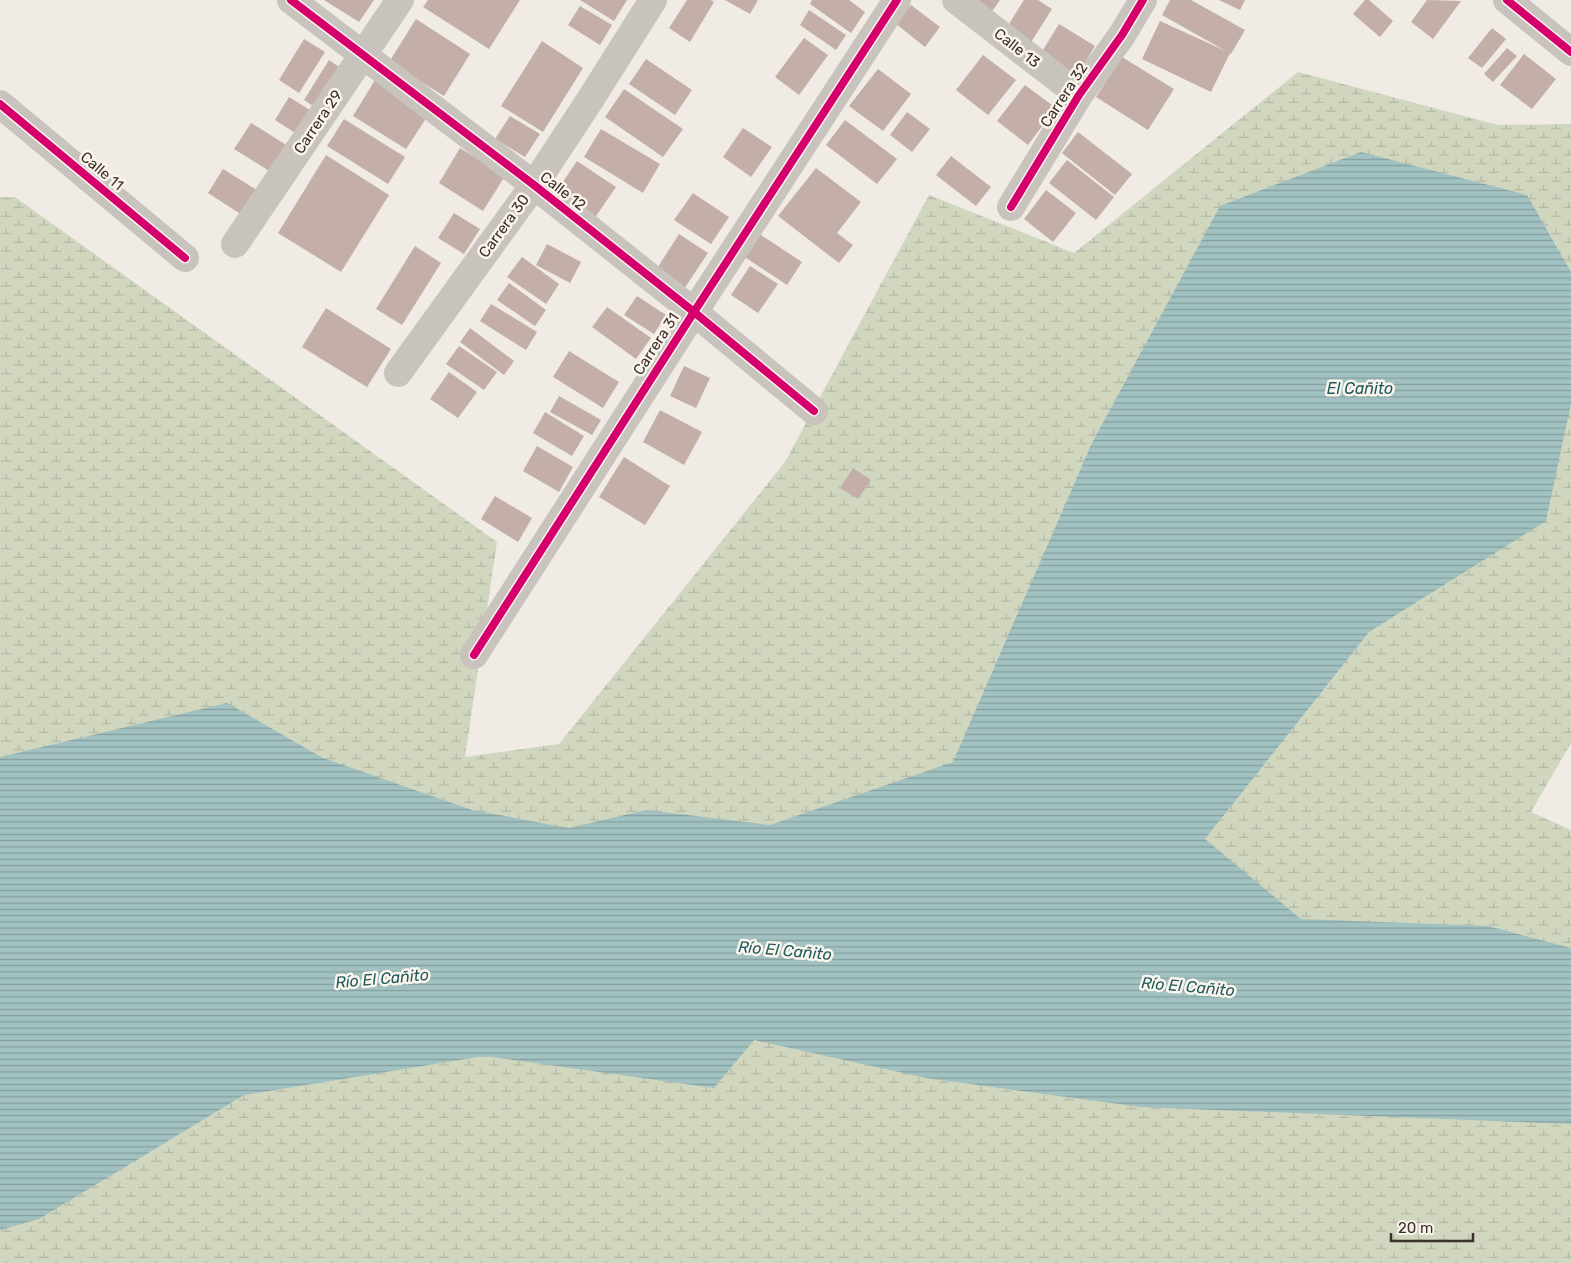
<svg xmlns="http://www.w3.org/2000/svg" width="1571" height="1263" viewBox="0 0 1571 1263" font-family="Rubik,sans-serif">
  <defs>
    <pattern id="wetland-marsh" width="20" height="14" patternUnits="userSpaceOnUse" patternTransform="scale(1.25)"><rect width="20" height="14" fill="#d1d6bf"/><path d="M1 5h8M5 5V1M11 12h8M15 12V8" fill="none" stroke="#b4b8a4"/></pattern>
    <pattern id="water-rules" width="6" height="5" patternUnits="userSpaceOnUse" patternTransform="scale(1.25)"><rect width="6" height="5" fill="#a1c2c1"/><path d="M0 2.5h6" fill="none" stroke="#849e9d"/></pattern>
  </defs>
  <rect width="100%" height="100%" fill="#f0ebe5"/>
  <path fill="url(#wetland-marsh)" d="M1298,72l200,53 73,-1v619l-40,69 40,18v433h-1571v-1066h15l482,345 -32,215 94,-13 226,-282 144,-267 145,58z"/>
  <path fill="url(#water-rules)" d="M1361,152l166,43 44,77v131l-25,118 -177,111 -164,207 96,80 187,7 83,22v176l-430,-17 -215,-29 -172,-38 -40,48 -230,-32 -240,39 -205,124 -39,11v-473l227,-54 96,55 149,52 97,18 77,-18 124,15 183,-63 139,-319 128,-237z"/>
  <path fill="#c3afa7" d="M324,0h50l-15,22z
    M428,0h92l-31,49 -66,-42z
    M580,0h47l-13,21z
    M687,0h24l3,2 -24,40 -21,-14z
    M725,0h33l-8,14z
    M812,0h37l16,12 -14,21 -41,-29z
    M969,0h31l-12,17z
    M1024,0h14l14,9 -24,38 -24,-15z
    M1170,0h21l54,30 -14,24 -69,-39z
    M1219,0h26l-5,10z
    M1365,0h4l24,21 -13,16 -27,-23z
    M1427,0l34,1 -28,38 -22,-17z
    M911,5l29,22 -15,20 -29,-23z
    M580,6l32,19 -12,20 -32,-20z
    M809,10l37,25 -10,15 -36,-25z
    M416,19l54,35 -26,42 -55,-34z
    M1160,21l70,32 -19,39 -69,-33z
    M1059,24l36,22 -20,34 -37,-22z
    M1492,28l14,11 -24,29 -14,-10z
    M804,38l24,17 -29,40 -24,-18z
    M304,39l21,13 -26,41 -20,-13z
    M542,41l41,27 -40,64 -42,-26z
    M1507,48l10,8 -24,26 -9,-8z
    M1524,54l32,25 -24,30 -32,-24z
    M983,55l33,25 -28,35 -32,-25z
    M1122,57l52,32 -26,41 -52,-33z
    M646,59l46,31 -17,25 -46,-31z
    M329,60l15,10 -25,40 -15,-10z
    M878,69l33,25 -28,37 -34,-25z
    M375,80l54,34 -23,35 -53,-33z
    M1025,85l31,23 -28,37 -31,-24z
    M624,89l59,40 -20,28 -58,-40z
    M289,97l26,16 -15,23 -25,-16z
    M907,112l23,17 -18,23 -22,-17z
    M510,116l30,18 -15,23 -30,-18z
    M344,119l61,38 -17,27 -61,-38z
    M845,120l52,39 -20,25 -51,-39z
    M251,123l37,23 -17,26 -37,-23z
    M743,128l29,19 -21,30 -28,-20z
    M601,129l59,35 -17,29 -59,-36z
    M1078,132l54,42 -17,21 -53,-42z
    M460,148l45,28 -22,35 -44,-28z
    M326,155l63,40 -48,77 -63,-39z
    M951,156l40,31 -15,19 -40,-31z
    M1067,160l47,37 -18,23 -47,-37z
    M577,161l39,26 -22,32 -38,-27z
    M816,168l45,34 -24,31 16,12 -14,18 -61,-47z
    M223,169l37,23 -15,25 -37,-24z
    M1046,190l30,23 -23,29 -29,-23z
    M693,193l36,24 -18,27 -37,-24z
    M454,213l26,16 -16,25 -26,-16z
    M758,233l44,29 -15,23 -44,-29z
    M679,234l29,19 -24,36 -28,-19z
    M547,244l34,18 -11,21 -34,-18z
    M415,246l26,17 -39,62 -26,-16z
    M522,257l37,27 -13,20 -39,-27z
    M750,266l28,18 -20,29 -27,-18z
    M509,283l37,27 -11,16 -38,-26z
    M637,296l29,19 -12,19 -30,-19z
    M491,304l46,28 -11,18 -46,-29z
    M607,307l44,31 -15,21 -44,-32z
    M326,308l65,41 -24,38 -65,-40z
    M470,328l44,33 -10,14 -44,-33z
    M459,346l38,26 -13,18 -38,-26z
    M569,351l50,31 -16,26 -50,-31z
    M684,366l26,12 -14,30 -26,-12z
    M449,372l28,20 -19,26 -28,-19z
    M559,396l42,24 -9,15 -42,-23z
    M660,410l42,22 -18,33 -41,-23z
    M545,412l39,24 -12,20 -39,-23z
    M537,446l36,21 -14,25 -36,-21z
    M624,457l46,29 -25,39 -46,-28z
    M853,468l18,12 -13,19 -18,-11z
    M495,496l37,22 -14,24 -37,-23z"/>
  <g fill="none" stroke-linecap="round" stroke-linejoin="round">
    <path stroke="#c9c3be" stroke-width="28" d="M291,0l243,185 160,127 120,99
      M956,0l123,95
      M1507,0l64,52
      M0,104l185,154
      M1011,207l68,-112 43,-60 21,-35
      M235,244l165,-244
      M398,373l136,-188 56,-85 63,-100
      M474,655l220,-343 203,-312"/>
    <g stroke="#fbf5ee" stroke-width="11">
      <path id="cycleway" d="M291,0l243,185 160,127 120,99
        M1507,0l64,52
        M0,104l185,154
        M1011,207l68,-112 43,-60 21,-35
        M474,655l220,-343 203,-312"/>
    </g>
    <use href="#cycleway" stroke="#d6006c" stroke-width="8"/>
  </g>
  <g text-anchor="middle" stroke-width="5" stroke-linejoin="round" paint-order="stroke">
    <g font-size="15" fill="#3b302b" stroke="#fbf5ee">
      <text transform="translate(1017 48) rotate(38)" y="5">Calle 13</text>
      <text transform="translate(1064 95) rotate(-57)" y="5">Carrera 32</text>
      <text transform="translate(318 122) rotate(-56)" y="5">Carrera 29</text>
      <text transform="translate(102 171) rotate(40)" y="5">Calle 11</text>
      <text transform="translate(563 191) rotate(38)" y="5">Calle 12</text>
      <text transform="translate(504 226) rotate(-54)" y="5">Carrera 30</text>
      <text transform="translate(656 344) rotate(-57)" y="5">Carrera 31</text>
    </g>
    <g font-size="16" font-style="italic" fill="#1f5a5e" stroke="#fbf5ee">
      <text x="1360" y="394">El Cañito</text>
      <text transform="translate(785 950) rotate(5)" y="6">Río El Cañito</text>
      <text transform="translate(382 978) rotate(-5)" y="6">Río El Cañito</text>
      <text transform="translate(1188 986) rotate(5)" y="6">Río El Cañito</text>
    </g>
  </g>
  <path d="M1391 1233v8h82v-8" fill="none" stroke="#3b302b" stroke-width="2.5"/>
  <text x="1398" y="1233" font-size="15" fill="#3b302b" stroke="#fbf5ee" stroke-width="4" paint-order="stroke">20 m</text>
</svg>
